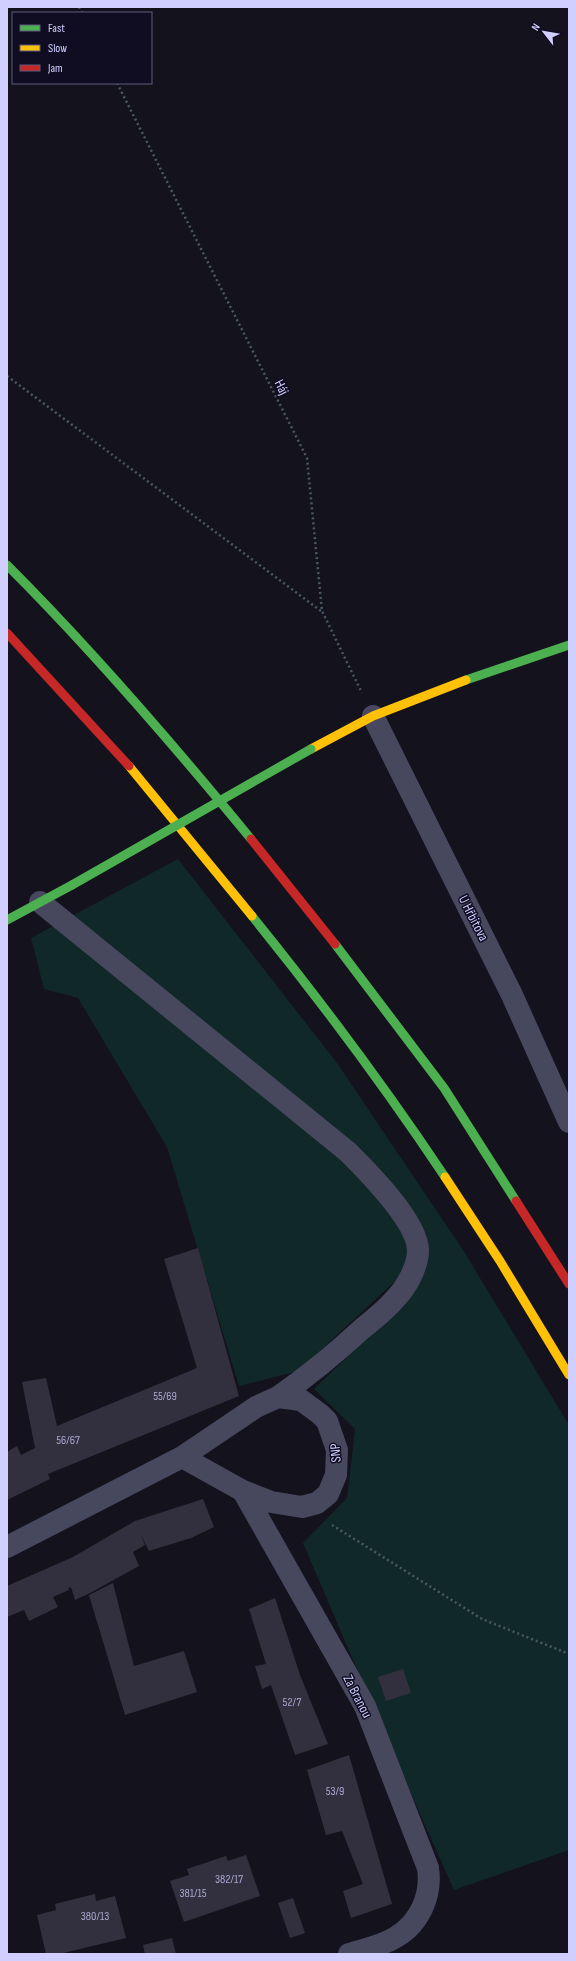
<svg xmlns="http://www.w3.org/2000/svg" width="576" height="1961" viewBox="0 0 576 1961" font-family="'Sofia Sans Condensed',sans-serif">
  <rect width="100%" height="100%" fill="#14121d"/>
  <path fill="#112828" d="M178,859l159,204 126,187 106,175v425l-115,40 -66,-148 -85,-199 44,-45 8,-69 -41,-40 90,-86 1,-31 -107,99 -59,15 -72,-239 -89,-149 -34,-9 -13,-51z"/>
  <path fill="#32303f" d="M198,1248l41,148 -191,78 2,5 -43,21v-48l10,-6 4,9 14,-7 -13,-66 24,-4 11,48 140,-58 -33,-109z
    M203,1499l11,28 -23,11 -42,13 -9,-18 5,12 -12,7 6,14 -49,27 -15,7 -4,-13 -3,1 1,2 -16,7 5,10 -29,14 -5,-11 -17,7v-31l66,-29 62,-36z
    M113,1583l21,83 50,-15 13,41 -72,23 -36,-120z
    M275,1598l25,77 28,69 -33,11 -24,-70 -9,4 -7,-23 11,-2 -17,-55z
    M403,1669l8,24 -25,8 -8,-24z
    M349,1755l43,149 -41,14 -8,-27 20,-7 -21,-53 -16,4 -19,-65z
    M246,1855l14,41 -76,26 -14,-41 19,-6 -2,-6 39,-13 2,5z
    M95,1894l1,7 19,-5 11,42 -67,16h-13l-9,-39 19,-5 -1,-6z
    M293,1898l12,35 -15,5 -12,-35z
    M172,1938l4,16h-31l-2,-9z"/>
  <g fill="none" stroke-linecap="round" stroke-linejoin="round">
    <path stroke="#495965" stroke-width="2.5" stroke-dasharray="2 3" stroke-linecap="butt" d="M79,7l3,6
      M117,83l190,375 15,153 40,82
      M7,376l314,235
      M332,1525l150,94 87,35"/>
    <path stroke="#47485e" stroke-width="22" d="M373,716l139,279 57,127
      M40,902l308,250c20,20 69,69 70,98 0,17 -12,38 -23,49 -9,11 -21,20 -32,29 -27,25 -55,48 -85,69
      M243,1491l122,215 63,162c4,27 -8,55 -32,69 -14,9 -31,12 -47,17
      M7,1547l175,-90 74,-50 22,-10 23,3 19,14 7,7 10,29 -1,25 -8,19 -11,9 -15,4 -31,-5 -28,-11 -61,-34"/>
    <path stroke="#4caf50" stroke-width="9" d="M7,565c87,87 166,179 244,274
      M466,680l103,-35
      M252,916c68,84 133,171 193,261
      M7,920l65,-35
      M335,944l109,144 72,113"/>
    <path stroke="#ffc107" stroke-width="9" d="M311,749l62,-33 93,-36
      M129,766l123,150
      M445,1177l55,84 69,114"/>
    <path stroke="#c62828" stroke-width="9" d="M7,633l122,133
      M251,839l84,105
      M516,1201l53,83"/>
    <path stroke="#4caf50" stroke-width="9" d="M72,885l239,-136"/>
  </g>
  <g text-anchor="middle" stroke-width="3" stroke-linejoin="round" paint-order="stroke">
    <g font-size="12" fill="#a9a7cf">
      <text x="165" y="1400">55/69</text>
      <text x="68" y="1444">56/67</text>
      <text x="292" y="1706">52/7</text>
      <text x="335" y="1795">53/9</text>
      <text x="229" y="1883">382/17</text>
      <text x="193" y="1897">381/15</text>
      <text x="95" y="1920">380/13</text>
    </g>
    <g font-size="14" fill="#d1cfff" stroke="#100d22">
      <text transform="translate(282 387) rotate(63)" y="5">Háj</text>
      <text transform="translate(474 918) rotate(63)" y="5">U Hřbitova</text>
      <text transform="translate(335 1453) rotate(-95)" y="5">SNP</text>
      <text transform="translate(358 1696) rotate(63)" y="5">Za Branou</text>
    </g>
  </g>
  <rect width="576" height="1961" fill="none" stroke="#d1cfff" stroke-width="16"/>
  <rect x="12" y="12" width="140" height="72" fill="#100d22" stroke="#5d5b7a"/>
  <rect x="20" y="25" width="20" height="6" fill="#4caf50" stroke="#5d5b7a"/>
  <text x="48" y="32" font-size="12" fill="#d1cfff">Fast</text>
  <rect x="20" y="45" width="20" height="6" fill="#ffc107" stroke="#5d5b7a"/>
  <text x="48" y="52" font-size="12" fill="#d1cfff">Slow</text>
  <rect x="20" y="65" width="20" height="6" fill="#c62828" stroke="#5d5b7a"/>
  <text x="48" y="72" font-size="12" fill="#d1cfff">Jam</text>
  <g transform="translate(544 32) rotate(301)" stroke="#100d22" stroke-width="3" paint-order="stroke">
  <path d="M0-3L7 15L0 10L-7 15Z" fill="#d1cfff"/>
  <text y="-6" font-size="11" font-weight="bold" text-anchor="middle" fill="#d1cfff">N</text>
  </g>
</svg>
